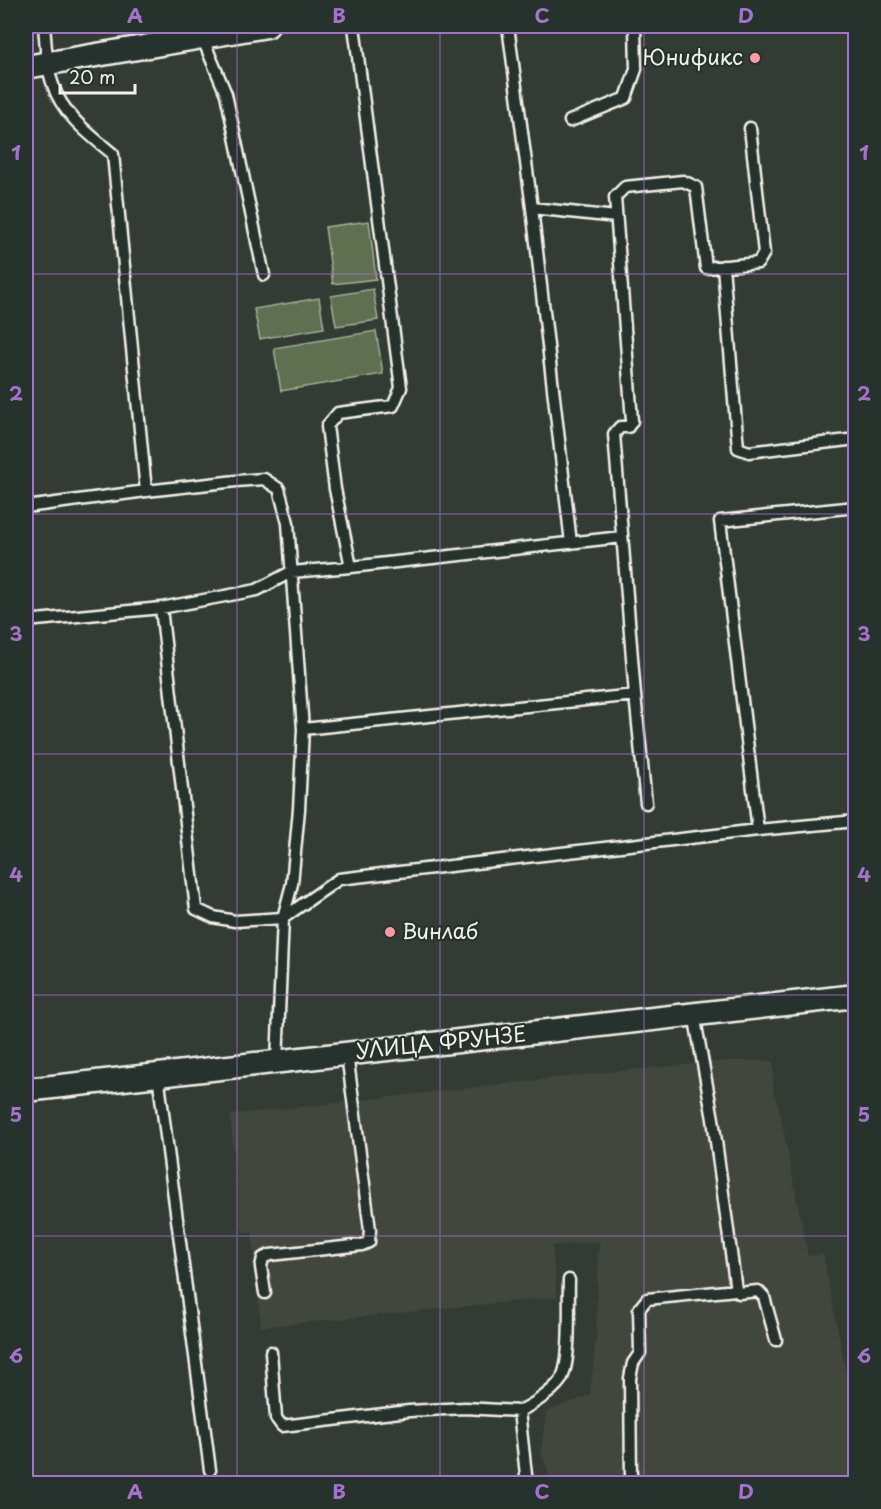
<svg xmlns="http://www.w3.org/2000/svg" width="881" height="1509" viewBox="0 0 881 1509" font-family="'Playpen Sans',sans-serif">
  <rect width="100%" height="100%" fill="#333c34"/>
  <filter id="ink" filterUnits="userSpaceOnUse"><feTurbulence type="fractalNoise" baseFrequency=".0167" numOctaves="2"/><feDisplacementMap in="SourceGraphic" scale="12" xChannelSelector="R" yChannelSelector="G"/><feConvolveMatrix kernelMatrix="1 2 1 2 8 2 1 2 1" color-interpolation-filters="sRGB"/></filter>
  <g filter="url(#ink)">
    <path fill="#42463c" d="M727,1061h46v30l5,13 30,152 15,-2 23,118 9,74v37h-303l-11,-31 5,-40 44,-17 6,-56 3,-98 -47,5 5,51 -296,30 -9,-95h-10l-12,-117 388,-44z"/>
    <path fill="#5e6f51" stroke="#a9b09c" stroke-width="1.5" d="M369,221l7,58 -43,5 -8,-57z
      M373,289l5,31 -42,6 -5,-30z
      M319,298l5,30 -64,11 -6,-30z
      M376,331l7,43 -102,17 -7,-43z"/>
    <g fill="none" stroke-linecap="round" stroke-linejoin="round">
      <g stroke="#f4f1e8" stroke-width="15">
        <path id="service" d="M44,26c2,19 2,40 9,59 9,29 37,50 60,69l33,337
          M157,26l2,18
          M508,26l24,182 39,335
          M202,37l24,57 38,181
          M570,121l56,-23 10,-29 -1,-43
          M532,208l84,9
          M723,266l15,182 11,4 107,-13
          M26,507l120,-16 90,-10 28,-2 15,10 9,34 15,206 -4,80 -7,75 -9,34 -6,144
          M351,567l-16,-78 -8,-63 11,-13 55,-7 8,-18 -47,-362
          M161,608l35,301 17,8 22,4 48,-3 56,-39 419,-49 98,-9
          M26,621l135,-13 96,-18 34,-18 60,-5 271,-30
          M303,729l332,-34
          M646,803l-11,-108 -21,-261 6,-7h8l4,-6 -17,-224 10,-10 58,-6 13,6 10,81 52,-5 6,-10 -14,-125
          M758,830l-38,-309 136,-14
          M694,1014l19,105 23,171 3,3 19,-2 6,6 12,43
          M158,1075l52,395
          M265,1293l-4,-26 2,-9 7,-3 92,-10 7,-3 1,-12 -23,-176
          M271,1352l5,66 6,8 127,-15 56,-3 54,3
          M631,1480l-1,-102 3,-15 7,-10 -1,-44 8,-10 89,-9
          M527,1484l-8,-73c12,-5 33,-19 41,-30 12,-16 8,-78 9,-101"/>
      </g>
      <g stroke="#f4f1e8" stroke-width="27">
        <path id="minor" d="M26,67l241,-41
          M26,1090l830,-94"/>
      </g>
      <use href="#service" stroke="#26332d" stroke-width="10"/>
      <use href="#minor" stroke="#26332d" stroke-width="22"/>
    </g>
  </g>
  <path fill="none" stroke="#a571cd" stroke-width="1.5" stroke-opacity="0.55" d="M237,26v1458M440,26v1458M644,26v1458M26,274h830M26,514h830M26,754h830M26,995h830M26,1236h830"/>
  <g fill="#ff9aa2" stroke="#26332d" stroke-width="2">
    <circle cx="755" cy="58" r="6"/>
    <circle cx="390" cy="932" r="6"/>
  </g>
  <g text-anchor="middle" stroke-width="4.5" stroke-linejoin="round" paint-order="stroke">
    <g font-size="21" fill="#f4f1e8" stroke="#26332d" text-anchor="end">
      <text x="743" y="65">Юнификс</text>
      <text x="402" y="939" text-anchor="start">Винлаб</text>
    </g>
    <g font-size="21" fill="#f4f1e8" stroke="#26332d">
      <text transform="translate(441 1043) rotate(-6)" y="7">УЛИЦА ФРУНЗЕ</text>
    </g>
  </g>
  <rect width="881" height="1509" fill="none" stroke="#26332d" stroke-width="66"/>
  <path d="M60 84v9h75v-9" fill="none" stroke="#f4f1e8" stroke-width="3"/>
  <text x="69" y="84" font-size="18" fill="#f4f1e8" stroke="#26332d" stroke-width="4.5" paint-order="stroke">20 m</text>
  <rect x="33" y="33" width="815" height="1443" fill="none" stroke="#a571cd" stroke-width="2"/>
  <g font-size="20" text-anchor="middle" font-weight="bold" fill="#a571cd">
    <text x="135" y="23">A</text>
    <text x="339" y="23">B</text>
    <text x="542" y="23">C</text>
    <text x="746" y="23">D</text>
    <text x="16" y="160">1</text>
    <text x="864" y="160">1</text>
    <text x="16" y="401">2</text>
    <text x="864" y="401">2</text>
    <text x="16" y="641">3</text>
    <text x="864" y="641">3</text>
    <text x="16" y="882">4</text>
    <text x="864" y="882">4</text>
    <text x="16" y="1122">5</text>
    <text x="864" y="1122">5</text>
    <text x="16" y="1363">6</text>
    <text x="864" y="1363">6</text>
    <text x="135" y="1499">A</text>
    <text x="339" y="1499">B</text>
    <text x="542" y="1499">C</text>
    <text x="746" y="1499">D</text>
  </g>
</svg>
